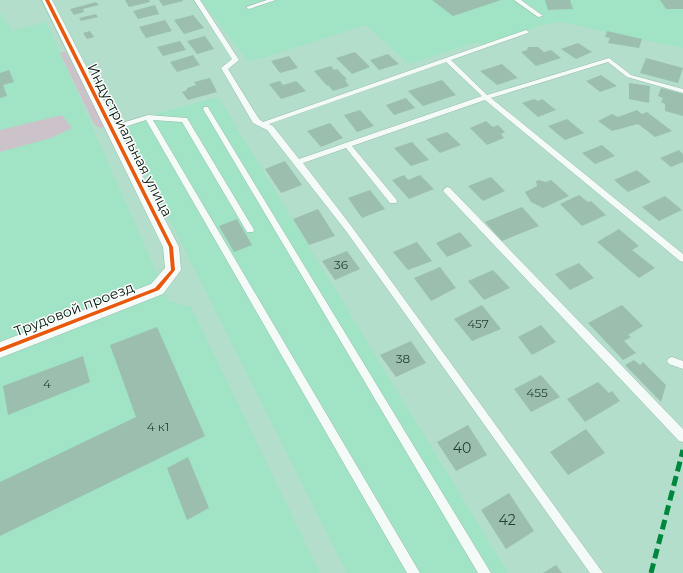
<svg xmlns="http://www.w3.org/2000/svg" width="683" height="573" viewBox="0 0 683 573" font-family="Montserrat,sans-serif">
  <rect width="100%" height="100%" fill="#b3decb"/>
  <path fill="#a0e4c5" d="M201,0h482v48l-123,-26 -17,3 -61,20 -6,-3 -67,22 -43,-39 -117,37z
    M0,12l12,19 34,-9 123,279 22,6 129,266h-320z
    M218,97l290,476h-161l-226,-450z"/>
  <path fill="#ccc3ca" d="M65,51l40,73 -4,5 -7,-5 -34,-71z
    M62,115l10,13 -21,10 -51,14v-22z"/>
  <path fill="#9cbeaf" d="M125,0h24l1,2 -21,5z
    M159,0h24v1l-20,5z
    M432,0h69l-48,16z
    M545,0h25l3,9 -25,1z
    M660,0h23v9h-17z
    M96,2l3,3 -16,4 1,3 -10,3 -4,-6z
    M155,5l4,9 -21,5 -5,-8z
    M96,14l2,3 -17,4 -2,-3z
    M193,15l11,13 -20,6 -10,-14z
    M165,20l7,11 -26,7 -7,-11z
    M90,31l4,6 -7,2 -4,-6z
    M607,31l35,8 -3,9 -31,-5 2,-5 -5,-1z
    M205,36l9,13 -17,5 -10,-13z
    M180,41l6,9 -23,6 -6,-9z
    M578,43l14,9 -16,7 -15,-10z
    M528,47h10l6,5 7,-2 10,8 -25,8 -15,-14 6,-2z
    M355,52l15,15 -18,7 -16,-16z
    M388,54l11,10 -20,6 -9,-10z
    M193,55l7,10 -23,7 -7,-10z
    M289,56l9,12 -18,5 -9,-12z
    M646,58l37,10 -5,15 -38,-10z
    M502,64l16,14 -21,7 -17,-14z
    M331,66l3,4 3,-1 10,10 -2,1 4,6 -16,5 -5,-6 -1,1 -13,-15z
    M9,70l5,12 -11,3 4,11 -7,2v-25z
    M601,75l16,11 -17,6 -14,-11z
    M210,78l7,14 -29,8 -6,-8 5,-2v-2l9,-3 -2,-3z
    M442,80l14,15 -33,11 -15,-15z
    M280,81l3,4 13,-4 10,10 -25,8 -12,-15z
    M629,83l21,3 -1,17 -20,-4z
    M661,88l22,6v22l-18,-5v-7l-4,-2 2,-4 -5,-2z
    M406,98l9,10 -21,7 -8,-10z
    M534,99l4,2 4,-2 14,11 -18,7 -16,-14z
    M360,110l14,16 -17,6 -13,-17z
    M637,110l5,4 5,-2 25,19 -17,6 -17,-13 -26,7 -14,-10 14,-7 6,3z
    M567,119l17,14 -19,7 -17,-14z
    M486,121l7,6 5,-2 7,7 -4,2 3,4 -17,7 -17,-17z
    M330,123l13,15 -22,9 -14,-16z
    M447,132l14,13 -21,8 -14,-14z
    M412,142l17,18 -18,6 -17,-18z
    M602,145l13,11 -20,8 -13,-11z
    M679,150l4,4v8l-12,5 -11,-9z
    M285,161l17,24 -21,8 -16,-24z
    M637,170l14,12 -23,10 -14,-12z
    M404,175l4,5 12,-5 14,14 -25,10 -17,-19z
    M491,177l14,14 -22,10 -15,-15z
    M539,180l7,2 5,-2 18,16 -26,12 -12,-6 -6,-10 12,-6 -1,-5z
    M370,190l15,19 -23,9 -14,-20z
    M579,195l9,7 3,-1 15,14 -24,11 -22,-22z
    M665,196l17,14 -23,11 -17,-14z
    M522,207l17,19 -37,15 -17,-19z
    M318,209l17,27 -26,9 -16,-26z
    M237,219l15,26 -18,7 -15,-26z
    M619,229l20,17 -7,4 23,18 -16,10 -42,-36z
    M460,232l12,14 -25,11 -11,-14z
    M417,242l15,19 -24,9 -15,-18z
    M347,251l13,18 -25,11 -13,-19z
    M579,263l15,15 -24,12 -15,-16z
    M440,267l16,21 -25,13 -17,-23z
    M493,270l17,18 -26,12 -16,-19z
    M482,305l19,24 -29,12 -18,-22z
    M622,305l21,21 -15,9 3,2 -7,4 12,12 -13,7 -35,-37z
    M541,325l15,17 -24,13 -14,-18z
    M157,327l48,109 -205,100v-54l136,-65 -26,-72z
    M411,341l15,22 -30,14 -16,-22z
    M83,356l7,26 -82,33 -5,-29z
    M634,360l6,5 3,-3 23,23 -5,17 -36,-37z
    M541,375l19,22 -29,15 -17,-23z
    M598,382l11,11 3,-2 8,10 -35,21 -18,-23z
    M468,425l19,30 -31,16 -19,-29z
    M586,429l19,24 -37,22 -18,-23z
    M188,457l21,51 -22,12 -20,-52z
    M509,493l25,38 -28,18 -25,-39z
    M556,565l6,8h-19z"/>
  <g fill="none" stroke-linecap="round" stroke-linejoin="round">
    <g stroke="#98baab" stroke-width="1">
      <path id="service" d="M194,0h6l39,60 -11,9 31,50 4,3 263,-92 3,2 -1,1 -77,27 36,35 122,-37 22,17 52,14v4l-56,-16 -19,-15 -117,36 192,156v8l-3,-1 -195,-161 -133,46 44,53 1,2 -1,2h-6l-44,-55 -43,15 49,64 251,346h-13l-244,-342 -79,-101 -14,-7 -32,-55 11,-9zM446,62l36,34 -183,63 -26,-33 -4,-2z
        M267,0h9l-27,9 -3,-2z
        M514,0h7l22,16 -5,1z
        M204,107h4l1,2 282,464h-13l-275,-464z
        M148,115l39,3 66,110 1,2 -1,2h-6l-65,-110 -29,-2 267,453h-13l-261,-453 -34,11 -4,-2 1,-2z
        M447,187l3,1 233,241v13l-4,-1 -235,-249 -1,-2z
        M672,357l11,4v8l-14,-5 -2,-3 2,-3z"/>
    </g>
    <g stroke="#98baab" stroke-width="1">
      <path id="minor" d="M42,0h10l127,247 2,23 -18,24 -163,64v-16l151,-58 14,-16 -2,-21z"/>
    </g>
    <use href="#service" fill="#f4faf7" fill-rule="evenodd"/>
    <use href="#minor" fill="#f4faf7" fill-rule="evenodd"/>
    <path stroke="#00873e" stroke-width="5" stroke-dasharray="10 5" stroke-linecap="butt" d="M651,573l32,-123"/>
    <g stroke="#fdfdfd" stroke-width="3">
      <path id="cycleway" d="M45,0h4l124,247 2,23 -16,20 -159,62v-4l155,-60 16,-18 -2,-23z"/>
    </g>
    <use href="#cycleway" fill="#e8590c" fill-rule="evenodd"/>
  </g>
  <g text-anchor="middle" stroke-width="3" stroke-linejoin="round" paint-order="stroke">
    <g font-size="12" fill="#273f34">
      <text x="341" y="269">36</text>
      <text x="478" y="328">457</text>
      <text x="403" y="363">38</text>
      <text x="47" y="388">4</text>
      <text x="537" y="397">455</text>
      <text x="158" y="431">4 к1</text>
    </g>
    <g font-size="14" fill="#00150b" stroke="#fdfdfd">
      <text transform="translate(130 140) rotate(63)" y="5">Индустриальная улица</text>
      <text transform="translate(74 309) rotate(-21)" y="5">Трудовой проезд</text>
    </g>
    <g font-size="14" fill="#273f34">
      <text x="462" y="453">40</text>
      <text x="507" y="525">42</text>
    </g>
  </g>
</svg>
